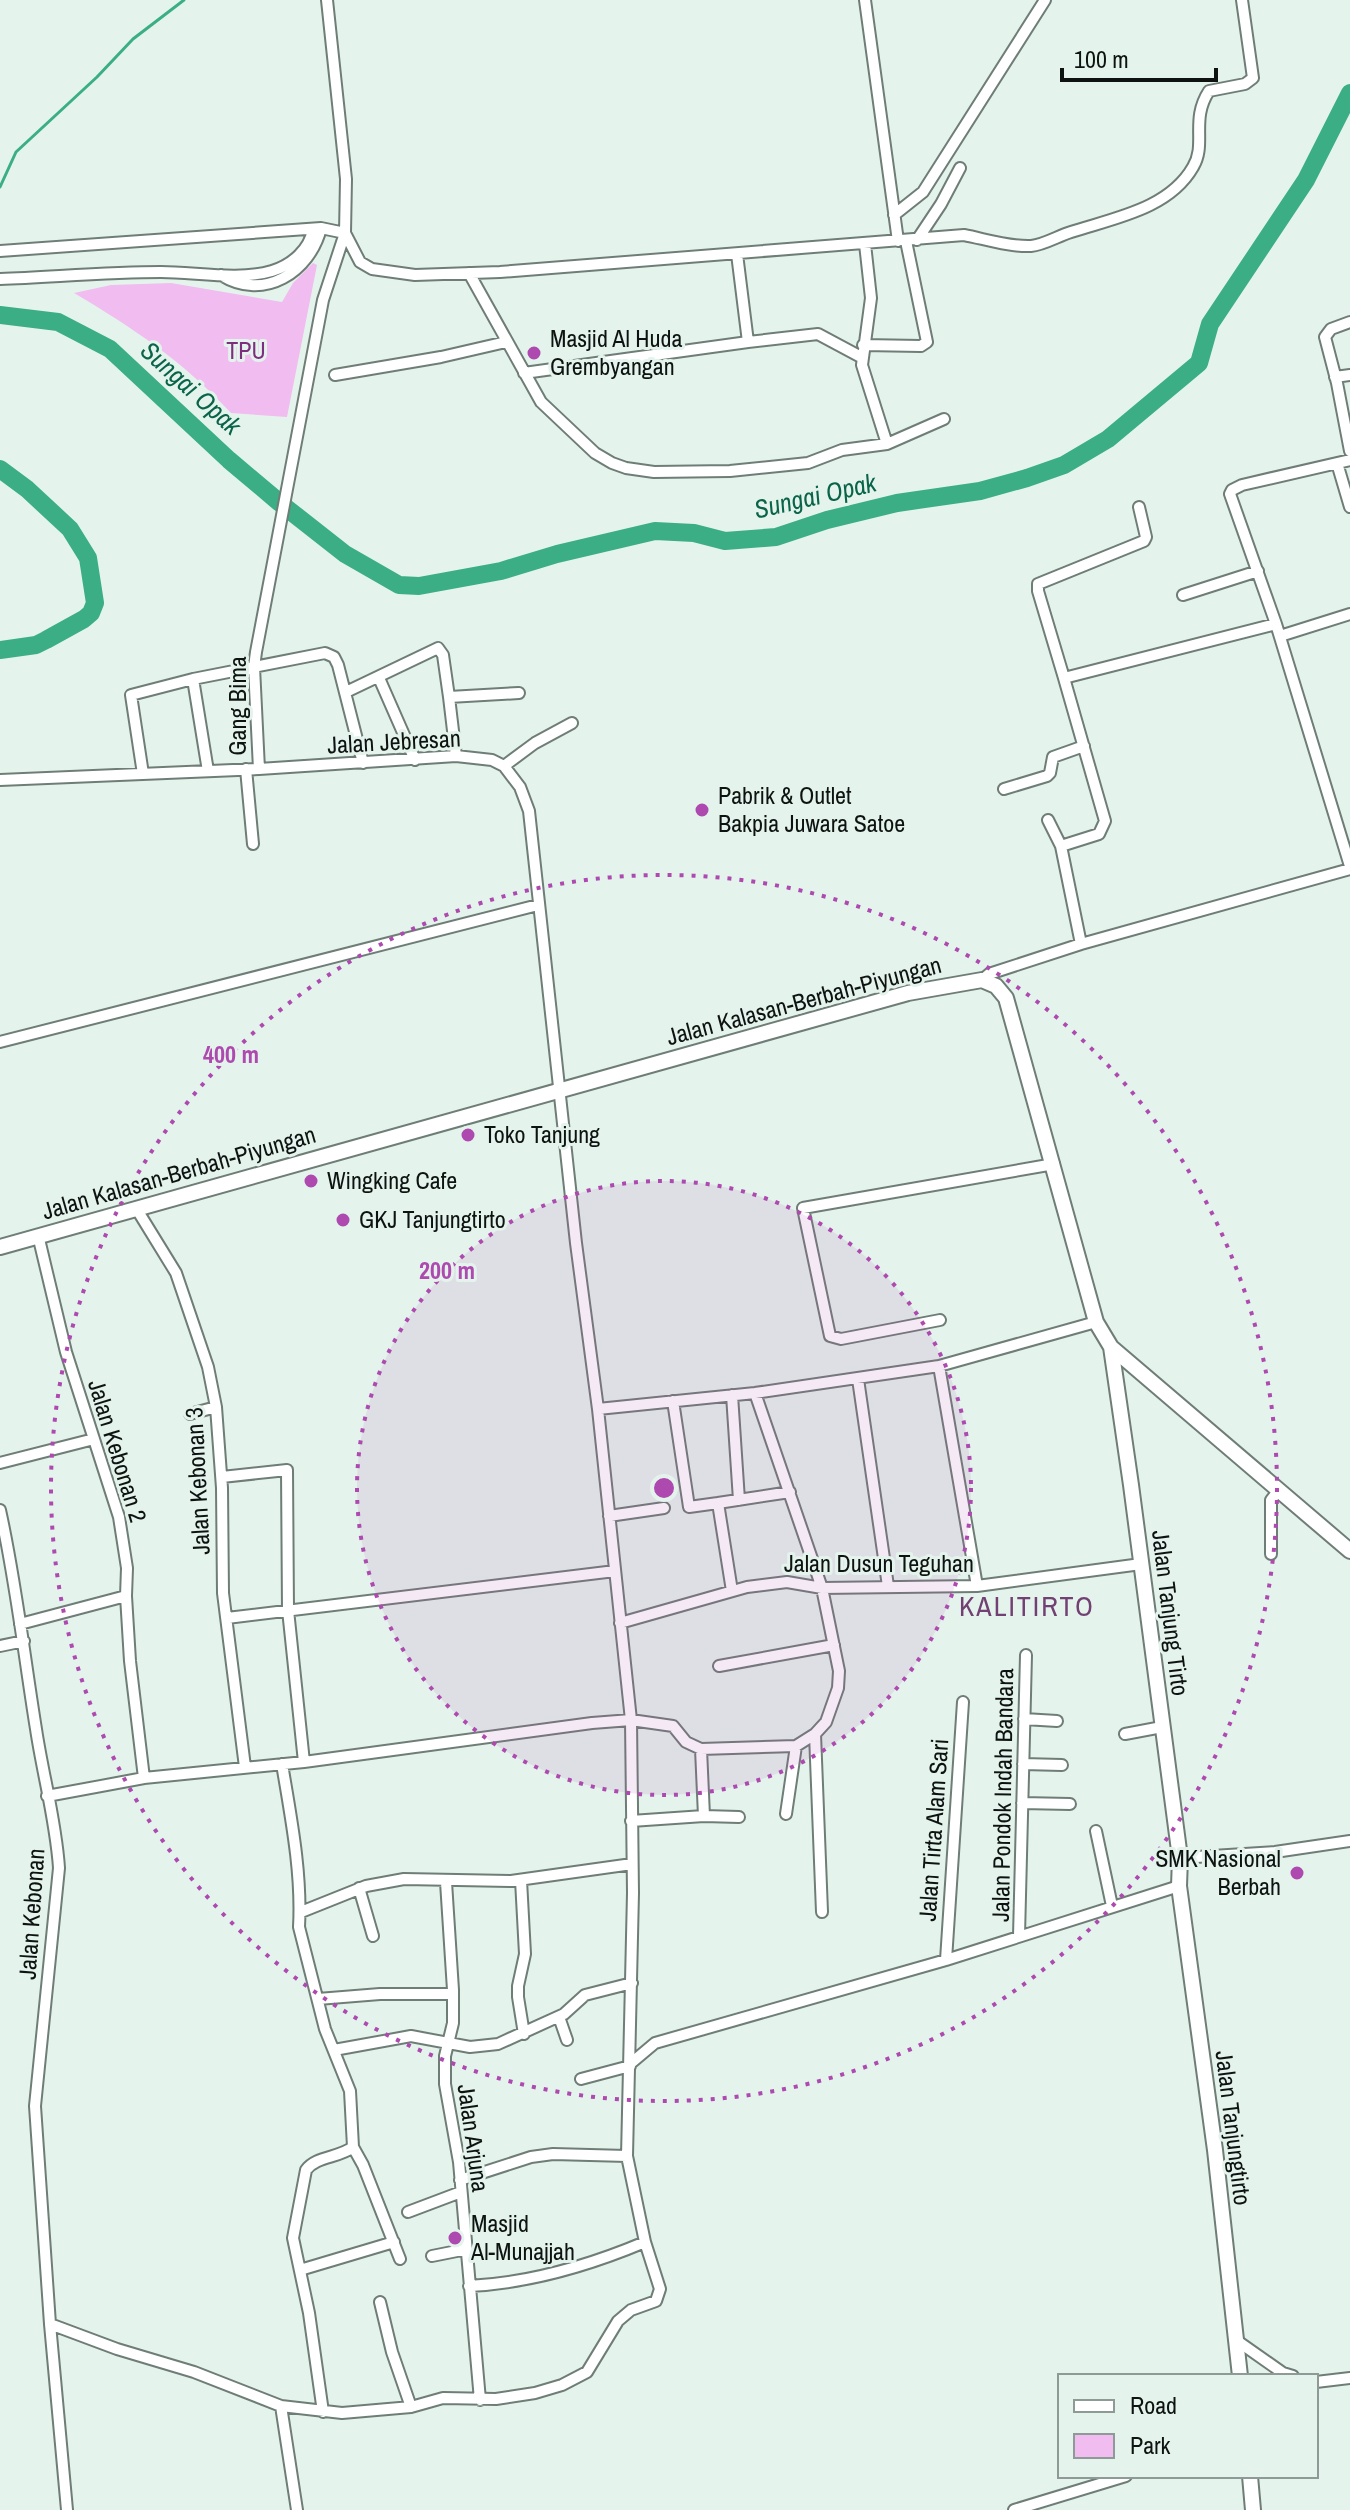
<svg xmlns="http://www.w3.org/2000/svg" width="1350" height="2510" viewBox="0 0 1350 2510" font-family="'Archivo Narrow',sans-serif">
  <rect width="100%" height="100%" fill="#e4f4ed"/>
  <path fill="#f1bcef" d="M313,263l4,2 -30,152 -56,-4c-47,-51 -98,-85 -157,-120l37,-8 60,-2 111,19 11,-19z"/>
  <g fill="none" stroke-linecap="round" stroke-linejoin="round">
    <path stroke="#3bae85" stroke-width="3" d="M0,187l16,-35 81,-75 36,-38 51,-39"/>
    <path stroke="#3bae85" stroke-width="18" d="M0,315l58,7 52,27 119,111 51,43 65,51 54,31 20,1 82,-15 56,-17 98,-23 39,2 31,8 51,-4 51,-17 70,-17 83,-12 47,-13 37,-13 44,-26 91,-76 11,-39 96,-144 44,-87
      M0,469l27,20 43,40 18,29 7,45 -4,10 -7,6 -38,21 -10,5 -36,5"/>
    <g stroke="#6f7d77" stroke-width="14">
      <path id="street" d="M865,0l33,241
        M894,215l29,-23 122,-192
        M345,233l15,29 12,7 43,6 85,-3 464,-37c21,4 45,12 67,11 13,-1 27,-10 40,-14 43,-14 98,-23 122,-65 14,-23 -3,-47 16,-76l36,-7 8,-6 -11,-78
        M917,240l24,-36 19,-36
        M865,244l6,54 -9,67 25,79
        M0,251l321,-23 24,5
        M469,273l72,129 54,51 17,10 14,5 28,4 76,-1 78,-8 34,-13 45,-6 57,-25
        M221,275c43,27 89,-3 100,-47
        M0,279c53,-2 108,-7 161,-7 35,0 77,9 111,-1 20,-6 38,-22 41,-42
        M1350,322l-19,7 -6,8 12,46 13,68
        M748,342l70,-8 43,23
        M863,345l58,1 6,-4 -21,-101
        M524,373l224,-31 -11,-88
        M335,375l106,-18 65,-15
        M1335,377l15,-2
        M1350,460l-108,25 -10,5 -2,4 46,130 74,242
        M1337,463l13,44
        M1183,595l75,-24
        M1280,636l70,-22
        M379,678l36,82
        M1064,678l-26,-87v-7l106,-43 2,-4 -7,-30
        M193,679l15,92
        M346,692l92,-44 5,7 6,42
        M456,756l-7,-59 70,-4
        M504,766l31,-23 37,-20
        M246,769l7,75
        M259,769l-5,-102 2,-15 67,-352 22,-67 1,-54 -19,-179
        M143,774l-12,-79 62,-16 132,-26 9,4 4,8 25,98
        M0,780l259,-11 197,-13 36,4 12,6 16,21 9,24 47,432 22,166 33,311 2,173 -6,263 18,86 15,47 -4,12 -25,9 -13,11 -31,51 -25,13 -27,8 -39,6 -53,-1 -32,9 -69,6 -61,-7 -87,-34 -77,-23 -67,-25
        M1004,789l43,-13 3,-3 3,-16 31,-11
        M1048,820l13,26
        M1081,944l-20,-98 38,-12 6,-13 -41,-143 212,-54
        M982,980l7,-6 92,-30 269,-75
        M0,1042l538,-137
        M136,1208l40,65 32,94 8,40 6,81 1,105 22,174
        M38,1235l28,117 53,165 8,51 -1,28 4,65 14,117
        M940,1320l-99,19 -11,-3 -27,-128 251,-44
        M939,1366l38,220
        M858,1379l30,207
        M732,1395l7,105
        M673,1401l16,106 29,-4
        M598,1409l157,-16 184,-27 157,-44
        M190,1414l26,-7
        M0,1463l94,-24
        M222,1477l65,-7 1,140 16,152
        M0,1510c16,72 24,145 36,219 7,47 20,92 23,139l-24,238 15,218 17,186
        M609,1516l55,-8
        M1271,1554v-54l8,-10
        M732,1591l-14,-88 72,-11
        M227,1618l388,-47
        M620,1623l127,-36 40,-5 35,6 155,-2 164,-22
        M20,1624l106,-28
        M0,1646l24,-5
        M719,1666l115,-21
        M1024,1719l33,2
        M815,1734l7,178
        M1125,1734l37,-7
        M282,1764c9,54 20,109 17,163l26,102 25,62 3,56c-14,11 -37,9 -47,23l-13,68 16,75 14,99
        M1023,1764l39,1
        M47,1796l97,-18 160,-16 288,-39 39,-3 42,6 13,16 15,7 95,-3 19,-12 11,-12 12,-34 1,-17 -17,-83 -67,-195
        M1022,1803l48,1
        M786,1814l10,-68
        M704,1816l35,1
        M631,1821l73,-5 -3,-67
        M1096,1831l16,75
        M1180,1858l95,-6 75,-11
        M521,1880l4,74 -7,32v11l6,37
        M446,1882l7,108v33l-8,33v28l14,78 21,238
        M359,1888l14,48
        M301,1912l65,-26 38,-7 107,2 121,-17
        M1019,1936l7,-281
        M946,1960l17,-258
        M318,1999l62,-5h73
        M559,2017l8,23
        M334,2050l77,-14 59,11 28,-3 66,-30 21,-19 47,-12
        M630,2064l25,-21 291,-83 233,-74
        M581,2079l49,-13
        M353,2147l10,18 37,94
        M460,2180l71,-23 22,-3 74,2
        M408,2212l53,-20
        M432,2256l35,-7
        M300,2270l94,-28
        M469,2286c62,-3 119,-20 176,-44
        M380,2302l12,50 19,55
        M1236,2340l47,33 10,3
        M1316,2382l34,-4
        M281,2406l16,104
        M1014,2510l112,-34"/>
    </g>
    <g stroke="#6f7d77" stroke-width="18">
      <path id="secondary" d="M0,1247l908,-254 74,-13 14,6 10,12 90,324 15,25 239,204
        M1111,1347l20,138 49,373 -1,28 36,264 25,226
        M1250,2476l3,34"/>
    </g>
    <use href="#street" stroke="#fff" stroke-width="10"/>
    <use href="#secondary" stroke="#fff" stroke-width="14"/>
  </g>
  <circle cx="664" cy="1488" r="307" fill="#ae4aaf" fill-opacity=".12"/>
  <g fill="none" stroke="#ae4aaf" stroke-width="4" stroke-dasharray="4 8">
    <circle cx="664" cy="1488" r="307"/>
    <circle cx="664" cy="1488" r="613"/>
  </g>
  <g fill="#ae4aaf" stroke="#e4f4ed" stroke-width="3">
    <circle cx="534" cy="353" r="8"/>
    <circle cx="702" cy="810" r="8"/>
    <circle cx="468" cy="1135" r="8"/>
    <circle cx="311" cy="1181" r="8"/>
    <circle cx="343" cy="1220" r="8"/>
    <circle cx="1297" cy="1873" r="8"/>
    <circle cx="455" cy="2238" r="8"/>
  </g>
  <g text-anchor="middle" stroke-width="6" stroke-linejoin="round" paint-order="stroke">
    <g font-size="24" fill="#0e1311" stroke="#e4f4ed" text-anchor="start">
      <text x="550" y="347">Masjid Al Huda<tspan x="550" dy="28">Grembyangan</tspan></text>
      <text x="718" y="804">Pabrik &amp; Outlet<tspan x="718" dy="28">Bakpia Juwara Satoe</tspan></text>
      <text x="484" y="1143">Toko Tanjung</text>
      <text x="327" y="1189">Wingking Cafe</text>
      <text x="359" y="1228">GKJ Tanjungtirto</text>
      <text x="1281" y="1867" text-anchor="end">SMK Nasional<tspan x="1281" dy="28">Berbah</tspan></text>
      <text x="471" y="2232">Masjid<tspan x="471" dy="28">Al-Munajjah</tspan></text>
    </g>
    <g font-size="24" fill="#7d2e7e" stroke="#e4f4ed">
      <text x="246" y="359">TPU</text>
    </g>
    <g font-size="24" fill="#0e1311" stroke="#e4f4ed">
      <text transform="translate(238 706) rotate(-90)" y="8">Gang Bima</text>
      <text transform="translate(394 742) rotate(-3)" y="8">Jalan Jebresan</text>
      <text transform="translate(804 1001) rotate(-15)" y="8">Jalan Kalasan-Berbah-Piyungan</text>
      <text transform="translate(179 1173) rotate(-16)" y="8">Jalan Kalasan-Berbah-Piyungan</text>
      <text transform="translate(117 1451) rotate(73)" y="8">Jalan Kebonan 2</text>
      <text transform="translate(198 1481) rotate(-93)" y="8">Jalan Kebonan 3</text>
      <text x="879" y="1572">Jalan Dusun Teguhan</text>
      <text transform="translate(1170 1613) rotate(83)" y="8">Jalan Tanjung Tirto</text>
      <text transform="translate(1003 1795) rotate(-89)" y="8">Jalan Pondok Indah Bandara</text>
      <text transform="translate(934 1830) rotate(-86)" y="8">Jalan Tirta Alam Sari</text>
      <text transform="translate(32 1914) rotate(-86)" y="8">Jalan Kebonan</text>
      <text transform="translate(1233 2128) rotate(83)" y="8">Jalan Tanjungtirto</text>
      <text transform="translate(473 2138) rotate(82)" y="8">Jalan Arjuna</text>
    </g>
    <g font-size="26" font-style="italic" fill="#0a6449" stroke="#e4f4ed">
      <text transform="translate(191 388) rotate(42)" y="9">Sungai Opak</text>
      <text transform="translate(815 496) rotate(-13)" y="9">Sungai Opak</text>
    </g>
    <g font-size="28" letter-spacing="2" fill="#734073" stroke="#e4f4ed">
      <text x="1027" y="1616">KALITIRTO</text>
    </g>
  </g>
  <circle cx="664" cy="1488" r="12" fill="#ae4aaf" stroke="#e4f4ed" stroke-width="4"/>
  <g font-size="24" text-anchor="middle" font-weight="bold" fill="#ae4aaf" stroke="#e4f4ed" stroke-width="6" stroke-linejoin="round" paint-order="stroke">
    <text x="231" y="1063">400 m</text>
    <text x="447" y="1279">200 m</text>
  </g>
  <rect x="1058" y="2374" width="260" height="104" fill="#e4f4ed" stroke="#8e9a95" stroke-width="2"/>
  <rect x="1074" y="2400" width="40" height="12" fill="#ffffff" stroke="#8e9a95" stroke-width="2"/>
  <text x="1130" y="2414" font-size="24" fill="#0e1311">Road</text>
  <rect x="1074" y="2434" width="40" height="24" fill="#f1bcef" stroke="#8e9a95" stroke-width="2"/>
  <text x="1130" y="2454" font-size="24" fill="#0e1311">Park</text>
  <path d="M1062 68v12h154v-12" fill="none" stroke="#0e1311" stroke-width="4"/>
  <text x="1074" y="68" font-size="24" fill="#0e1311" stroke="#e4f4ed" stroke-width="6" paint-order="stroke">100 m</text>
</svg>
